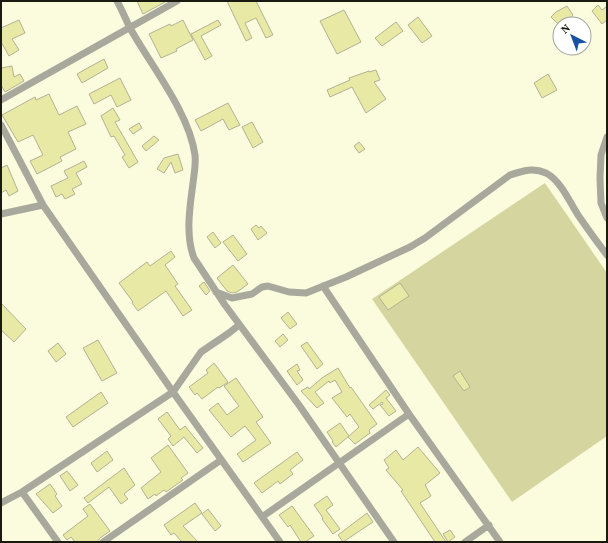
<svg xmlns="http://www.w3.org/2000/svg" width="608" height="543" viewBox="0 0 608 543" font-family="'Source Serif 4',serif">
  <rect width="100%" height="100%" fill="#fbfcdd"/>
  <path fill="#d5d69f" d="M545,183l62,90v163l-95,66 -140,-203z"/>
  <path fill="#e8e9a4" stroke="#b2b295" d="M137,1h30l-24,13z
    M227,1h29l17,34 -7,3 -10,-20 -11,5 7,15 -6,3z
    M598,5l4,5 5,-4v14l-5,4 -10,-13z
    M567,6l6,9 -8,9h-7l-7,-7 5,-5z
    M344,10l17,32 -24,12 -17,-33z
    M418,17l14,19 -10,7 -14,-18z
    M19,20l6,13 -13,6 7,11 -10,6 -8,-14v-14z
    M183,20l10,20 -17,9 1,2 -16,7 -12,-24 21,-10 1,2z
    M218,20l3,5 -20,11 11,20 -7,4 -14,-26z
    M396,22l7,9 -21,15 -7,-8z
    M104,59l4,9 -26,15 -5,-9z
    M12,66l2,11 6,-3 4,7 -19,11 -4,-7v-17z
    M376,70l4,10 -6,2 12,17 -20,14 -14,-26 -22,10 -3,-7 23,-10 -1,-2 20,-7v1z
    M548,74l9,16 -15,8 -8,-15z
    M120,78l11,22 -14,7 -6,-12 -17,9 -5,-10z
    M49,94l10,21 18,-9 9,18 -18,8 8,17 -16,8 2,4 -25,13 -7,-13 13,-6 -10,-20 -15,7 -16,-27 33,-18 1,3z
    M228,103l12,22 -11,5 -6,-11 -22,12 -6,-11z
    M113,108l7,12 -5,2 23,40 -9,6 -7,-11 3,-2 -11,-19 -3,1 -10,-21z
    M252,122l11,20 -10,6 -11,-21z
    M139,123l3,5 -9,6 -4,-5z
    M154,136l5,4 -13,11 -4,-5z
    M359,142l6,7 -6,4 -5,-7z
    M178,154l5,16 -8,3 -4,-11 -7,11 -7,-4 7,-11z
    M84,161l3,6 -11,6 6,11 -10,5 3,5 -10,5 -3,-5 -6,3 -5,-11 17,-8 -4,-7z
    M7,165l11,26 -9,5 -3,-6 -5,3v-25z
    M256,225l3,3 2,-2 6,7 -9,7 -7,-11z
    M213,232l8,11 -6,5 -8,-11z
    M233,235l14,19 -9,7 -15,-19z
    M171,251l4,6 -10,8 13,19 -3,2 17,24 -9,6 -17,-25 -28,20 -6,-8 1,-1 -14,-19 28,-21 3,4z
    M233,265l15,19 -11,8 -5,1 -5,-2 -10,-13z
    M204,282l6,9 -4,4 -7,-9z
    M400,283l9,13 -21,14 -9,-13z
    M1,303l25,26 -12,13 -13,-12z
    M288,312l9,12 -7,5 -9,-11z
    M283,334l5,6 -8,7 -5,-6z
    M98,340l19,33 -15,8 -19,-33z
    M307,342l16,22 -6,5 -16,-23z
    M58,343l8,11 -10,8 -8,-11z
    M214,363l14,19 -9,6 -1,-1 -16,12 -5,-6 -2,2 -6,-8 19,-14 -2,-3z
    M297,364l3,6 -3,1 6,9 -6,5 -10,-14z
    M338,368l12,20 1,-1 26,37 -8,6 1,3 -15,11 -7,-7 11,-10 -9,-13 -3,3 -15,-19 10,-6 -7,-12 -5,3 -1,-2 -14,11 9,11 -7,5 -16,-17 7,-4 1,2 13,-11z
    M460,371l10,16 -6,4 -11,-15z
    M236,378l27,39 -7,5 15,21 -28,19 -6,-8 19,-14 -11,-14 -14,11 -22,-27 9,-7 9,12 12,-9 -15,-20z
    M386,390l4,5 -4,3 10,13 -7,5 -9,-11 3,-1 -1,-2 -9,7 -4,-4z
    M101,392l7,11 -35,24 -7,-10z
    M167,412l13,18 5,-4 18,22 -6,5 -13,-16 -11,9 -5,-7 3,-3 -13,-17z
    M340,423l9,13 -13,11 -4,-5 1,-1 -6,-9z
    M168,445l20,28 -7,5 2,2 -17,12 -2,-2 -8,6 -1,-2 -7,5 -7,-11 20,-16 -10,-14z
    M418,447l22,26 -15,12 6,11 -11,7 26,39h-11l-34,-51 2,-1 -17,-20 3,-2 -5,-8 12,-10 7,10z
    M107,451l6,9 -16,12 -6,-9z
    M297,452l6,8 -13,10 3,4 -13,10 -2,-3 -16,12 -8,-10z
    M124,468l11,17 -11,9 4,5 -7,5 -12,-17 -21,16 -4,-5z
    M67,471l11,14 -8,6 -10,-15z
    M50,484l7,10 -2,2 7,10 -9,7 -17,-19z
    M327,496l6,9 -7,5 14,19 -7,5 -11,-15 1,-1 -9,-13z
    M195,503l7,10 -19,13 15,16h-16l-8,-9 -3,2 -7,-10z
    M90,504l20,27 -10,7 -3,4h-22l-4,-5 -4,3 -4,-5 25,-19 -5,-7z
    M292,506l22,30 -9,6h-4l-11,-17 -2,2 -9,-12z
    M208,509l13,17 -6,5 -13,-17z
    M367,513l6,9 -30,20 -5,-7z
    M450,530l5,7 -7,5 -5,-8z"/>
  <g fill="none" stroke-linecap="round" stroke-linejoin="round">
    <path stroke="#a8a99c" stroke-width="7" d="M117,1c5,9 9,19 13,27 21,38 59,84 65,127 1,10 -1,19 -2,28 -3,23 -8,52 1,75l31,47 74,100 95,137
      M1,100l176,-99
      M1,125l42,80 130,187 107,150
      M607,137l-6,18 -1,23 1,25 6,15
      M1,214l42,-9
      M323,286l86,128 91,128
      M216,292l16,6 20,-4 10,-7 6,-1 21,6 17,1 40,-16 64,-30 15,-9 85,-63c12,-4 23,-8 36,-2 15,8 23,28 32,42 9,13 19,27 29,40
      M22,492l36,50
      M1,503l21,-11 151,-100 28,-40 28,-19 10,-8
      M262,517l147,-103
      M103,542l118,-82
      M465,542l24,-17"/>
  </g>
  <rect width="608" height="543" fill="none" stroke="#1a1a10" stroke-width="4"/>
  <g transform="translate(572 36) rotate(318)"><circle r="19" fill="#ffffff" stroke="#a3a39f"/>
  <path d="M0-3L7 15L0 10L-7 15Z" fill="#1952a3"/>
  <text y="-6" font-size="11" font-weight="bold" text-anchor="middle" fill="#1a1a10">N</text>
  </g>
</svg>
